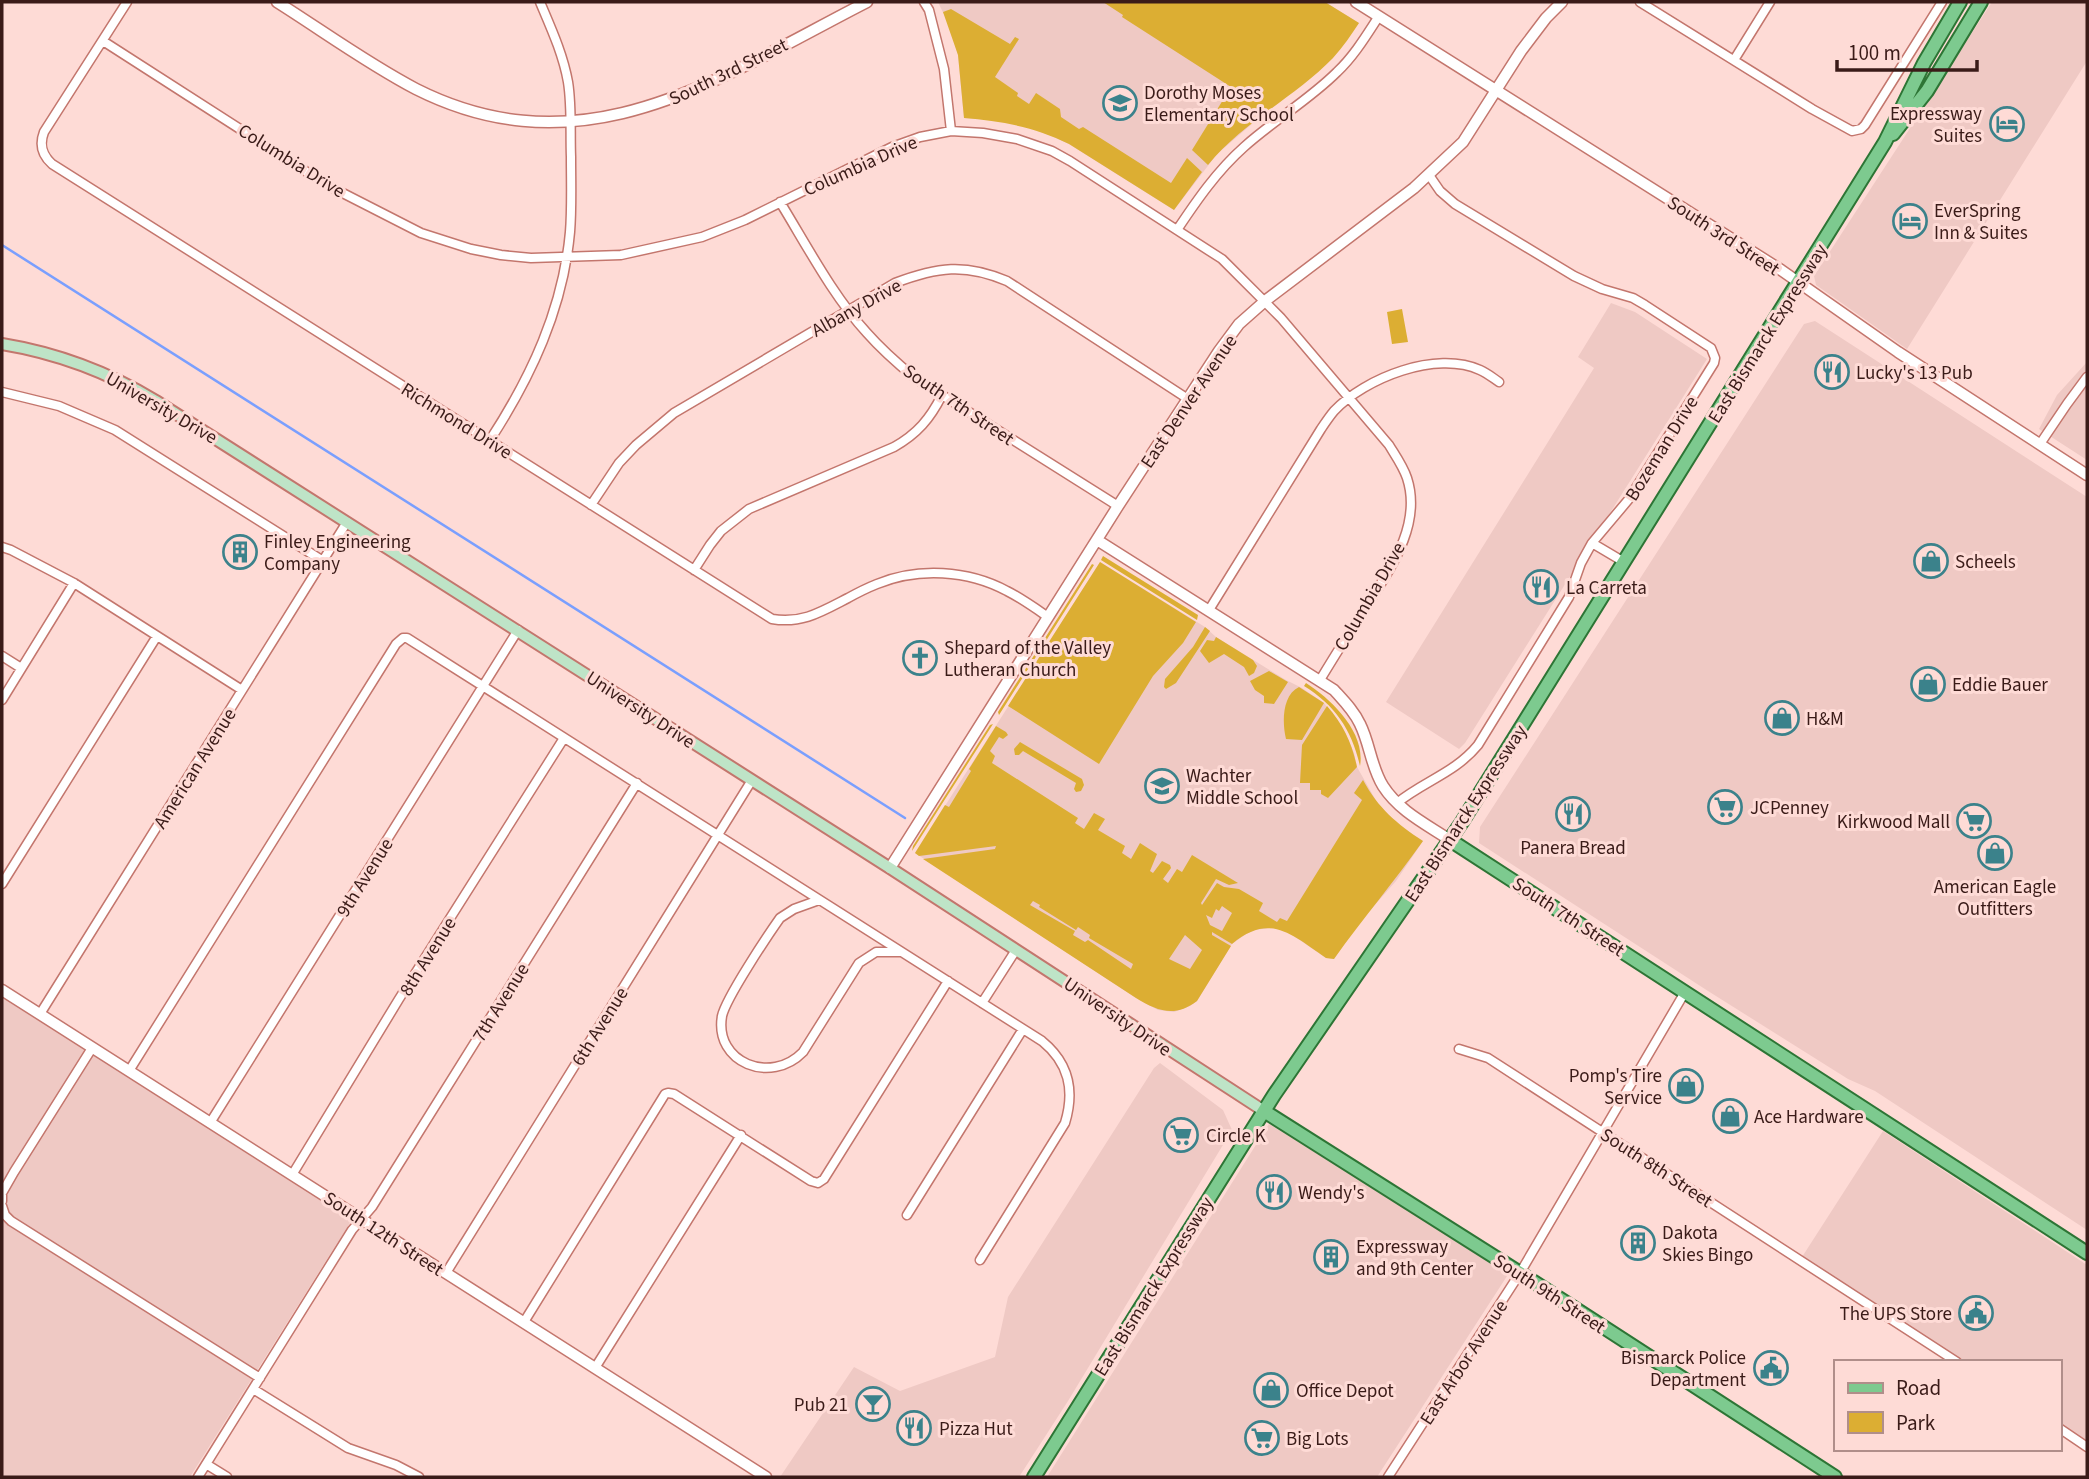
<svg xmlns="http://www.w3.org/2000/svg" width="2089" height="1479" viewBox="0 0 2089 1479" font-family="'Source Sans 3',sans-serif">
  <rect width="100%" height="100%" fill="#fedbd6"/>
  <path fill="#efc9c4" d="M938,2h387l34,21 -27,35 -24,22 -48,37 -43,37 -43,56 -105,-66 -17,-8 -25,-9 -31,-7 -32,-2 -6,-63 -9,-30z
    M1992,2h95v59l-180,288 -91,-64 -2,-9z
    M1611,303l24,9 72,47 -242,384 -6,6 -73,-47 208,-334 -16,-11z
    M1815,321l272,176v733l-212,-139 -27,-12 -140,-88 -229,-148 1,-16 324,-503z
    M2087,362v98l-48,-31 18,-34z
    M1100,562l105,65 11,10 70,43 16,8 22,15 19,25 11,25 3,14 21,37 21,21 24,16 -27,40 -38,43 -24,35 -8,-1 -41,-28 -10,-3 -20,3 -9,4 -14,10 -35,57 -7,5 -16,6 -16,-2 -22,-12 -221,-145z
    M2,997l351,221 -163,259h-184l-4,-2z
    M1160,1063l63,47 9,20 -164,271 -49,76h-239l74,-110 46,24 95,-34 13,-60 146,-229z
    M1269,1124l240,149 -132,204h-330z
    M1883,1131l204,134v178l-28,-20v-61h-94l-163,-105z"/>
  <path fill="#dcae33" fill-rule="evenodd" d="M1103,2h222l34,21c-8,12 -16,24 -26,35 -38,39 -90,64 -125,107l-16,-15 39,-63 -109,-70 1,-2z
    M951,9l59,35 5,-7 4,2 -24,38 23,16 -1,3 12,8 7,-11 24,16 1,8 18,12 4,-2 88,56 16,-25 15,14 -28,38 -105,-66c-34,-17 -68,-23 -105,-26l-6,-63 -15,-43z
    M1402,309l6,33 -16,2 -5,-32z
    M1103,556l95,59 -1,5 -96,-60z
    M1100,562l96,60 -13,21 -30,33 -54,88 -91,-58z
    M1092,564l2,1 -95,150 -1,-3z
    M1205,627l5,4 -34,52 -10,6 -2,-2 1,-8 28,-32z
    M1216,637l37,23 4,6 -3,7 -5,3 -5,-9 -20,-13 -15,9 -9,-12 7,-11 7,1z
    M1269,671l19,11 -14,22 -10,-1v-7l-9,-6 -5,-9z
    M1306,683c25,16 60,49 54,83 -8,-36 -25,-61 -56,-80z
    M1299,687l25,16 -22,37 -16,-1c-4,-16 -4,-44 13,-52z
    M1327,706c16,18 25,37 30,61l-29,31 -7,-4v-4h-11v-7h-10l2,-38z
    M993,724l-81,127 1,-5 77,-121z
    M996,726l10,6 2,3 -5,4 -4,-2 -9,14 5,5 -3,7 86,55 -3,5 9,6 10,-16 11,6 -7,11 27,16 -3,7 9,6 9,-16 17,11 -7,17 3,2 9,-12 8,4 1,3 -8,11 5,4 9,-14 5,3 10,-17 46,28 -9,2 -13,-6 -15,24 1,2 15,-22 7,4 15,2 24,14 -4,8 18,11 3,-4 7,3 75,-121 -8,-7 9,-13c15,28 34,44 60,61 -28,40 -60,77 -89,118l-8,-1c-34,-23 -56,-46 -94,-14l-20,-12v3l19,11 -34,55c-22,17 -40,10 -61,-3l-213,-139 72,-10 1,-3 -77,10 -4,-3 30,-48 4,2 22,-36 -2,-2zM1033,901l7,4 -1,2 37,23 2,-3 12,8 -1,3 44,26 -2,5 -43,-29 -3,2 -12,-7 2,-4 -45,-26zM1222,906l10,7 -10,18 -12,-6 -4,-10 6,3 4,-9 3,2zM1185,935l17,15 -12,19 -21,-10z
    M1020,742l62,37 2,6 -3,6 -5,1 -2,-3 2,-6 -53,-32 -4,4h-4l-1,-6z"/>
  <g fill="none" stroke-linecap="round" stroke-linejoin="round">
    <path stroke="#7a9ffe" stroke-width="2.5" d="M2,245l903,573"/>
    <g stroke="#c3766d" stroke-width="11">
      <path id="minor" d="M127,2l-83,130c-5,13 -2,23 8,32l720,455c30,5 49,-7 76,-21 9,-5 19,-10 29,-14 41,-17 91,-14 130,7 14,7 28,17 41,26
        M924,2l5,8 15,59 7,62
        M1640,2l172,107 40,22 9,-2 4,-4 77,-123
        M103,41l224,144 94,48 50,16 30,6 30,3 90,-3 81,-18 43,-17 147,-73 28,-10 31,-6 32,2 34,6 35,12 18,10 152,98 59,59 108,127c6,10 14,21 18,33 16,49 -20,95 -44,134 -15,22 -29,45 -43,68
        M1734,60l36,-58
        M780,202c27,44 53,94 87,131 15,17 31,31 48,45l203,128
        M1177,230c20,-30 40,-59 67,-83 30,-27 65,-47 93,-75 17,-16 29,-36 42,-56
        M2,392l57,14 56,24 208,131
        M490,440c41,-63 73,-131 80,-208 2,-24 1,-50 1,-75 -1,-24 1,-50 -3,-75 -5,-28 -17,-54 -28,-80
        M2040,444l27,-40 20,-27
        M591,505l28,-42 17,-18 38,-32 221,-130c42,-16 70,-20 112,-2l181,118
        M1592,543l32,19
        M2,547l9,3 63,33 168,107
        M694,570l16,-25 11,-14 28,-22 145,-62c23,-13 36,-28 48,-52
        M1209,610l112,-181c4,-6 8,-12 13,-18 31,-33 102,-61 146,-41 7,3 13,8 19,12
        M2,656l19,12
        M2,700l72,-117
        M1397,803c27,-22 58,-30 81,-58l91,-148 12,-34 11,-20 37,-44 85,-136 1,-5 -4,-10 -66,-43 -12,-7 -31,-9 -28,-13 -119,-72 -15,-13 -11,-16
        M2,884l155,-248
        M819,900l-25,9 -14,9c-12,17 -54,80 -58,98 -8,47 49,69 81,36l56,-89 17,-11h23
        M982,1003l34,-53
        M40,1014l307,-492
        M1459,1049l29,9 469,304
        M129,1071l267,-427 7,-6h4l635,403c27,22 33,49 23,82l-85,137
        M210,1123l308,-493
        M292,1175l107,-176 165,-261
        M2,1201v-8l12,-21 78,-124
        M2,1206l3,9 6,6 249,157
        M907,1215l116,-186
        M446,1273l306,-493
        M524,1322l141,-228 3,-1 6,1 137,87 7,2 6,-4 124,-198
        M595,1368l146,-233
        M253,1389l95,59 48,17 23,12
        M2059,1428l28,19
        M206,1464l21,13
        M198,1477l154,-247 20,-23 265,-424
        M1388,1477l132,-204 165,-281"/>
    </g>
    <g stroke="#c3766d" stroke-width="13">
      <path id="tertiary" d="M277,2c46,29 91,62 139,87 169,85 304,-12 451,-87
        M1356,2l425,268 117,82 189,123
        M1097,540l237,150c10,11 20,21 26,34 10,20 11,43 23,62 16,25 43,38 67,54
        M890,868l228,-362 101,-155 20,-27 26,-23 149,-113 49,-46 58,-91 25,-33 16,-16
        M2,990l764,487"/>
    </g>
    <g stroke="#c3766d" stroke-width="14">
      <path id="secondary" d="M2,344c55,9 106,28 154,57l734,467 374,243"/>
    </g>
    <g stroke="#2d7535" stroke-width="16">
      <path id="primary" d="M1893,134l34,-43 54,-89
        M1450,840l637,413
        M1264,1111l256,162 315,204
        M1034,1477l240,-382 188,-273 423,-680 39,-79 36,-61"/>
    </g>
    <use href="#minor" stroke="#fff" stroke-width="8"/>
    <use href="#tertiary" stroke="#fff" stroke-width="10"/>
    <use href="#secondary" stroke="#bee4c7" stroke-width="10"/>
    <use href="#primary" stroke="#7dca8f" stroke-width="12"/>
  </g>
  <defs>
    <g id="school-ring" transform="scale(1.75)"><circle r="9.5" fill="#fedbd6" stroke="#3b828b" stroke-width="1.5"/><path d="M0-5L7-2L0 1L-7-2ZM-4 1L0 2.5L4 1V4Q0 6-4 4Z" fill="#3b828b"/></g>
    <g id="hotel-ring" transform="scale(1.75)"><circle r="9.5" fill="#fedbd6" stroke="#3b828b" stroke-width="1.5"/><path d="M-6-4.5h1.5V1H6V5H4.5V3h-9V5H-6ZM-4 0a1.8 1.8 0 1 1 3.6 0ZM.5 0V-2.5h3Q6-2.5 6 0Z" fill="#3b828b"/></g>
    <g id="restaurant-ring" transform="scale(1.75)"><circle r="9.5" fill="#fedbd6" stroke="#3b828b" stroke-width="1.5"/><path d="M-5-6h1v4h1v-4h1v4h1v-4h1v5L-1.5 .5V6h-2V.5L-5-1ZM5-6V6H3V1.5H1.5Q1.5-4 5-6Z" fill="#3b828b"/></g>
    <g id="building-ring" transform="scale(1.75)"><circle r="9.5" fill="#fedbd6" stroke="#3b828b" stroke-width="1.5"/><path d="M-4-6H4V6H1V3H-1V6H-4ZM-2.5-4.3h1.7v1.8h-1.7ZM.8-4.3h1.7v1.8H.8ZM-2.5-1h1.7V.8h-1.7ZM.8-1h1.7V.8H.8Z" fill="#3b828b"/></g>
    <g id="shop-ring" transform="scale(1.75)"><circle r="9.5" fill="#fedbd6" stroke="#3b828b" stroke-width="1.5"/><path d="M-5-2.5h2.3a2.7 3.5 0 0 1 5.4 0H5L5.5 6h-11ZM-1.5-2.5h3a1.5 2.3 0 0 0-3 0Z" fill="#3b828b"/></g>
    <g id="church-ring" transform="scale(1.75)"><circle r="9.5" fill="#fedbd6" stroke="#3b828b" stroke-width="1.5"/><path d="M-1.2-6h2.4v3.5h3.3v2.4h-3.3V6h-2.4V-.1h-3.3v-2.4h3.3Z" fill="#3b828b"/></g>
    <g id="supermarket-ring" transform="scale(1.75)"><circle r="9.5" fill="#fedbd6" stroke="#3b828b" stroke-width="1.5"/><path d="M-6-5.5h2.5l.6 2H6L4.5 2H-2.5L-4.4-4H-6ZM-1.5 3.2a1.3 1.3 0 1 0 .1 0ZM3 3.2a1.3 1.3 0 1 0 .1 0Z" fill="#3b828b"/></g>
    <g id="civic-ring" transform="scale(1.75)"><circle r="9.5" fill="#fedbd6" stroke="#3b828b" stroke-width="1.5"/><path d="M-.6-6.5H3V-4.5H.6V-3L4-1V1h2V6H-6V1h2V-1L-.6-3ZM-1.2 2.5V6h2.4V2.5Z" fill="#3b828b"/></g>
    <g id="bar-ring" transform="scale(1.75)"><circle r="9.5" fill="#fedbd6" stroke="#3b828b" stroke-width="1.5"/><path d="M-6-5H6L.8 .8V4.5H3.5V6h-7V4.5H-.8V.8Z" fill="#3b828b"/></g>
  </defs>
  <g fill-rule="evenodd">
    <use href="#school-ring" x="1120" y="103"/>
    <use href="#hotel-ring" x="2007" y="124"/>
    <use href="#hotel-ring" x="1910" y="221"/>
    <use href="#restaurant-ring" x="1832" y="372"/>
    <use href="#building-ring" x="240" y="552"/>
    <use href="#shop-ring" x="1931" y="561"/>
    <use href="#restaurant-ring" x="1541" y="587"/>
    <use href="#church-ring" x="920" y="658"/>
    <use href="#shop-ring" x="1928" y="684"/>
    <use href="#shop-ring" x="1782" y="718"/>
    <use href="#school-ring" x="1162" y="786"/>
    <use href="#supermarket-ring" x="1725" y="807"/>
    <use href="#restaurant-ring" x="1573" y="814"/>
    <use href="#supermarket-ring" x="1974" y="821"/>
    <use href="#shop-ring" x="1995" y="853"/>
    <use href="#shop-ring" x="1686" y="1086"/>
    <use href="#shop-ring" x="1730" y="1116"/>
    <use href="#supermarket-ring" x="1181" y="1135"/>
    <use href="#restaurant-ring" x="1274" y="1192"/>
    <use href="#building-ring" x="1638" y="1243"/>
    <use href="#building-ring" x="1331" y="1257"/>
    <use href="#civic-ring" x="1976" y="1313"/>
    <use href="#civic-ring" x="1771" y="1368"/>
    <use href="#shop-ring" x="1271" y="1390"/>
    <use href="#bar-ring" x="873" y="1404"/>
    <use href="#restaurant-ring" x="914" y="1428"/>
    <use href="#supermarket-ring" x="1262" y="1438"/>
  </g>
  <g text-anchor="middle" stroke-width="6" stroke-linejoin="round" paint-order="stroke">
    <g font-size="19" fill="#3a1b18" stroke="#fedbd6">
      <text transform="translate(728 71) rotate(-26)" y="7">South 3rd Street</text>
      <text transform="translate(292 160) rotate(32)" y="7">Columbia Drive</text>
      <text transform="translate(860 165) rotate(-24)" y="7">Columbia Drive</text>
      <text transform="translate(1724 235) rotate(33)" y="7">South 3rd Street</text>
      <text transform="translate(856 307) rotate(-29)" y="7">Albany Drive</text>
      <text transform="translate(1767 333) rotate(-58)" y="7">East Bismarck Expressway</text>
      <text transform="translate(1188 401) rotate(-56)" y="7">East Denver Avenue</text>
      <text transform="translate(959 404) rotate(34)" y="7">South 7th Street</text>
      <text transform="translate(162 407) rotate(30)" y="7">University Drive</text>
      <text transform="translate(457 420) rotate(32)" y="7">Richmond Drive</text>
      <text transform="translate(1661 448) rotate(-58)" y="7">Bozeman Drive</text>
      <text transform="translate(1369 596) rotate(-60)" y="7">Columbia Drive</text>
      <text transform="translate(641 709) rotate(33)" y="7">University Drive</text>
      <text transform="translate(194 768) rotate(-58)" y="7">American Avenue</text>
      <text transform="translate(1465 813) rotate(-57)" y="7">East Bismarck Expressway</text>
      <text transform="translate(364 877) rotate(-58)" y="7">9th Avenue</text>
      <text transform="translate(1569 916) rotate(33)" y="7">South 7th Street</text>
      <text transform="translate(427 956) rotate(-58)" y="7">8th Avenue</text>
      <text transform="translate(500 1002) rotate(-58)" y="7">7th Avenue</text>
      <text transform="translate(1118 1016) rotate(34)" y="7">University Drive</text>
      <text transform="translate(599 1026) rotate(-58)" y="7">6th Avenue</text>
      <text transform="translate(1657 1167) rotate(33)" y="7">South 8th Street</text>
      <text transform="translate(384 1233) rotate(33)" y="7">South 12th Street</text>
      <text transform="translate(1153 1286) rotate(-58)" y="7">East Bismarck Expressway</text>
      <text transform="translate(1550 1293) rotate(33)" y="7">South 9th Street</text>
      <text transform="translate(1463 1362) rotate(-57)" y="7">East Arbor Avenue</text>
    </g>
    <g font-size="19" fill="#3a1b18" stroke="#fedbd6" text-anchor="start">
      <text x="1144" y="99">Dorothy Moses<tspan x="1144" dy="22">Elementary School</tspan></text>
      <text x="1982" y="120" text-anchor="end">Expressway<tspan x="1982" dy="22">Suites</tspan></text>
      <text x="1934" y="217">EverSpring<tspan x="1934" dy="22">Inn &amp; Suites</tspan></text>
      <text x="1856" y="379">Lucky's 13 Pub</text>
      <text x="264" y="548">Finley Engineering<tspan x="264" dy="22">Company</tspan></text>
      <text x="1955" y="568">Scheels</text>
      <text x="1566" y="594">La Carreta</text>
      <text x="944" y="654">Shepard of the Valley<tspan x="944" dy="22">Lutheran Church</tspan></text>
      <text x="1952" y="691">Eddie Bauer</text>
      <text x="1806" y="725">H&amp;M</text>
      <text x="1186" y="782">Wachter<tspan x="1186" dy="22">Middle School</tspan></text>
      <text x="1750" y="814">JCPenney</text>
      <text x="1950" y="828" text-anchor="end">Kirkwood Mall</text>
      <text x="1573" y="854" text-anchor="middle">Panera Bread</text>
      <text x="1995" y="893" text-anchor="middle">American Eagle<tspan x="1995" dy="22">Outfitters</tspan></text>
      <text x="1662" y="1082" text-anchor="end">Pomp's Tire<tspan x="1662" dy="22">Service</tspan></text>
      <text x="1754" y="1123">Ace Hardware</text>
      <text x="1206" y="1142">Circle K</text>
      <text x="1298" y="1199">Wendy's</text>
      <text x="1662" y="1239">Dakota<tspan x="1662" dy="22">Skies Bingo</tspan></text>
      <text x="1356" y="1253">Expressway<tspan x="1356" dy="22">and 9th Center</tspan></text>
      <text x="1952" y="1320" text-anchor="end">The UPS Store</text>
      <text x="1746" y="1364" text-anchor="end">Bismarck Police<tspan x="1746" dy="22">Department</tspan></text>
      <text x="1296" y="1397">Office Depot</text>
      <text x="848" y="1411" text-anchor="end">Pub 21</text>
      <text x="939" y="1435">Pizza Hut</text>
      <text x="1286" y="1445">Big Lots</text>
    </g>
  </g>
  <rect width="2089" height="1479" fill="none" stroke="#3a1b18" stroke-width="7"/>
  <rect x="1834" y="1360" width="228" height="91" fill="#fedbd6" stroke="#b08e8a" stroke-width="2"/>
  <rect x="1848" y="1383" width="35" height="10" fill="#7dca8f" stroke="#b08e8a" stroke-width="2"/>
  <text x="1896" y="1395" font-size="21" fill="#3a1b18">Road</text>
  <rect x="1848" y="1412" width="35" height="21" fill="#dcae33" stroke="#b08e8a" stroke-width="2"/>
  <text x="1896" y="1430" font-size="21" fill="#3a1b18">Park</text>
  <path d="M1837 60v10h140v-10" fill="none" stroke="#3a1b18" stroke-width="3.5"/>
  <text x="1848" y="60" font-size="21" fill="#3a1b18" stroke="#fedbd6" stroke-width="5" paint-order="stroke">100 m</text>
</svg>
